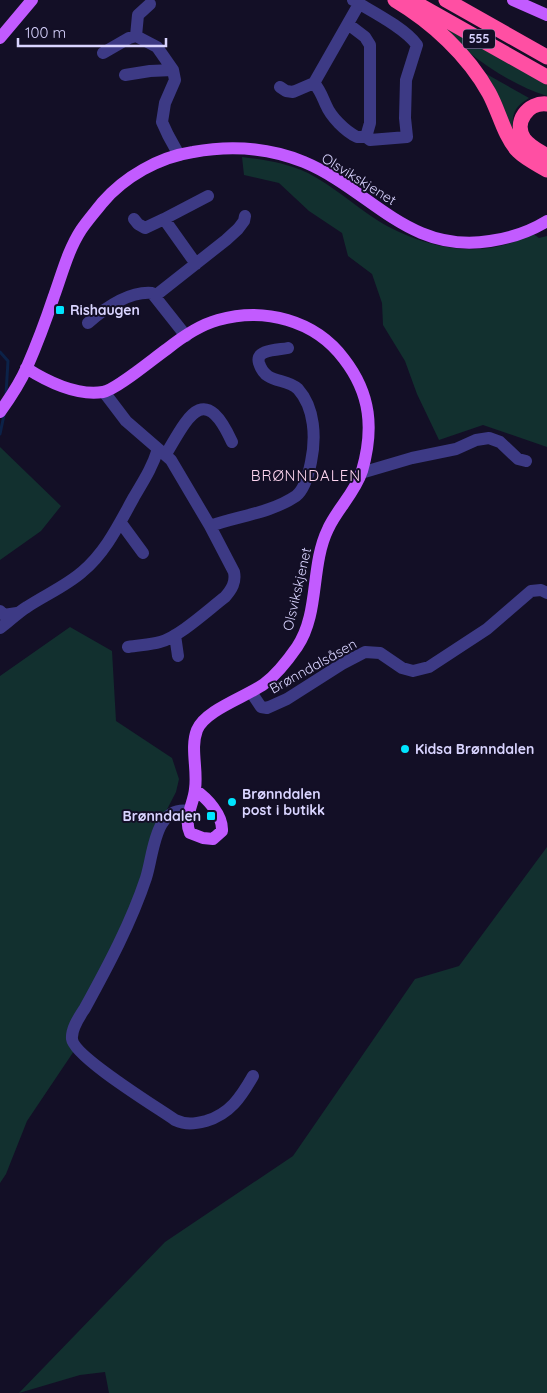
<svg xmlns="http://www.w3.org/2000/svg" width="547" height="1393" viewBox="0 0 547 1393" font-family="Quicksand,sans-serif">
  <rect width="100%" height="100%" fill="#130f26"/>
  <path fill="#12302f" d="M428,18l119,67v11c-45,-14 -84,-47 -119,-78z
    M481,71l48,27c-19,12 -16,18 -16,38z
    M242,157c24,3 44,6 66,16 25,13 46,32 69,47 38,24 91,38 134,23 7,-3 14,-6 21,-10l7,5 8,-2v211l-64,-22 -44,15 -22,-46 -12,-33 -22,-36 -1,-22 -10,-29 -24,-18 -6,-23 -33,-22 -30,-28 -35,-8z
    M0,447l61,59 -20,25 -41,29z
    M70,627l42,24 4,70 56,37 7,21 -3,13 -16,31 -11,45 -74,157 1,23 -49,73 -21,53 -6,9v-507z
    M547,847v546h-438l-4,-21 -25,3 -61,18 146,-151 128,-86 122,-177 44,-13z"/>
  <g fill="none" stroke-linecap="round" stroke-linejoin="round">
    <path stroke="#0c2248" stroke-width="3" d="M0,352l8,9 -2,33
      M0,434l4,-19"/>
    <path stroke="#3d3a85" stroke-width="12" d="M353,0c18,11 52,28 64,45l-11,35 -1,38 2,19 -37,3 -4,-3
      M150,4l-12,11 -2,21 21,11 16,23 2,10 -10,23 -3,19 6,13 11,20
      M103,53l26,-15 7,-2
      M125,75l25,-4 23,-1
      M314,83c6,7 8,13 12,22 5,12 19,26 31,32h9l4,-14v-78l-5,-8 -17,-13
      M280,87l6,4 7,1 21,-9 45,-79
      M134,219l4,5 7,4 19,-9
      M196,264l-32,-45 44,-23
      M155,296l71,-56 12,-11 6,-8 1,-5
      M88,323c16,-14 41,-32 64,-30l34,43
      M104,392l22,29 45,39 39,66 24,46c2,10 -2,17 -9,25 -17,13 -46,40 -65,45 -10,3 -21,3 -32,5
      M166,454c22,-37 38,-73 66,-12
      M361,473l51,-15 44,-9 20,-9 13,-2 11,4 18,17 8,2
      M121,523l22,30
      M210,526c28,-10 61,-13 86,-30 9,-7 13,-24 15,-34 5,-24 4,-54 -13,-73 -13,-12 -32,-4 -39,-26 -4,-14 20,-13 29,-15
      M0,611l4,4 13,-2
      M0,628c10,-7 17,-15 27,-21 18,-12 39,-21 55,-35 24,-20 37,-48 52,-75 10,-17 18,-29 24,-48
      M175,635l3,21
      M251,692l10,15 6,1 20,-9 55,-35 23,-12 15,1 22,15 11,3 16,-4 58,-38 44,-38 10,-1 6,3
      M190,811c-36,-6 -36,42 -44,67 -15,45 -38,88 -61,130 -5,8 -14,20 -13,31 2,18 86,69 103,81 11,5 19,4 31,1 24,-7 35,-24 47,-45"/>
    <path stroke="#c25bff" stroke-width="12" d="M513,0l34,15
      M0,38l32,-38
      M26,368c22,14 51,28 77,24 13,-2 51,-34 64,-43 15,-12 33,-24 51,-29 46,-13 97,0 126,39 27,35 30,70 18,112 -7,22 -25,38 -34,58 -18,37 -8,84 -31,118 -9,13 -21,28 -33,37 -18,13 -59,26 -67,46 -7,18 1,40 -2,59 -1,14 -12,30 -5,44l13,5 10,1 9,-8c1,-16 -15,-33 -27,-41
      M0,412c10,-14 20,-29 27,-45 10,-23 19,-47 27,-71 8,-22 14,-46 27,-66 6,-9 14,-18 21,-27 22,-26 57,-46 91,-51 38,-7 74,-5 111,10 67,28 104,92 186,79 21,-3 39,-9 57,-20"/>
    <path stroke="#ff4fa3" stroke-width="15" d="M395,0c37,22 73,55 94,93 10,18 15,43 29,58 8,8 19,13 29,19
      M446,0l101,57
      M414,2l133,75
      M547,104c-19,-2 -34,18 -23,35 6,8 15,12 23,17"/>
  </g>
  <g fill="#00e5ff" stroke="#130f26" stroke-width="2">
    <rect x="55" y="305" width="10" height="10" rx="2.5"/>
    <circle cx="405" cy="749" r="5"/>
    <circle cx="232" cy="802" r="5"/>
    <rect x="206" y="811" width="10" height="10" rx="2.5"/>
  </g>
  <g text-anchor="middle" stroke-width="4" stroke-linejoin="round" paint-order="stroke">
    <rect fill="#130f26" stroke="#9e99be" stroke-width="1" x="463" y="29.5" width="32" height="19" rx="4"/>
    <g font-size="12" font-weight="bold" fill="#d9d4ff">
      <text x="479" y="43">555</text>
    </g>
    <g font-size="14" fill="#d9d4ff" stroke="#130f26">
      <text transform="translate(359 179) rotate(32)" y="5">Olsvikskjenet</text>
      <text transform="translate(297 589) rotate(-77)" y="5">Olsvikskjenet</text>
      <text transform="translate(313 666) rotate(-29)" y="5">Brønndalsåsen</text>
    </g>
    <g font-size="14" font-weight="bold" fill="#d9d4ff" stroke="#130f26" text-anchor="start">
      <text x="70" y="315">Rishaugen</text>
      <text x="415" y="754">Kidsa Brønndalen</text>
      <text x="242" y="799">Brønndalen<tspan x="242" dy="16">post i butikk</tspan></text>
      <text x="201" y="821" text-anchor="end">Brønndalen</text>
    </g>
    <g font-size="15" letter-spacing="1" fill="#ffd6f0" stroke="#130f26">
      <text x="306" y="481">BRØNNDALEN</text>
    </g>
  </g>
  <path d="M18 38v8h148v-8" fill="none" stroke="#d9d4ff" stroke-width="2.5"/>
  <text x="25" y="38" font-size="15" fill="#d9d4ff" stroke="#130f26" stroke-width="4" paint-order="stroke">100 m</text>
</svg>
